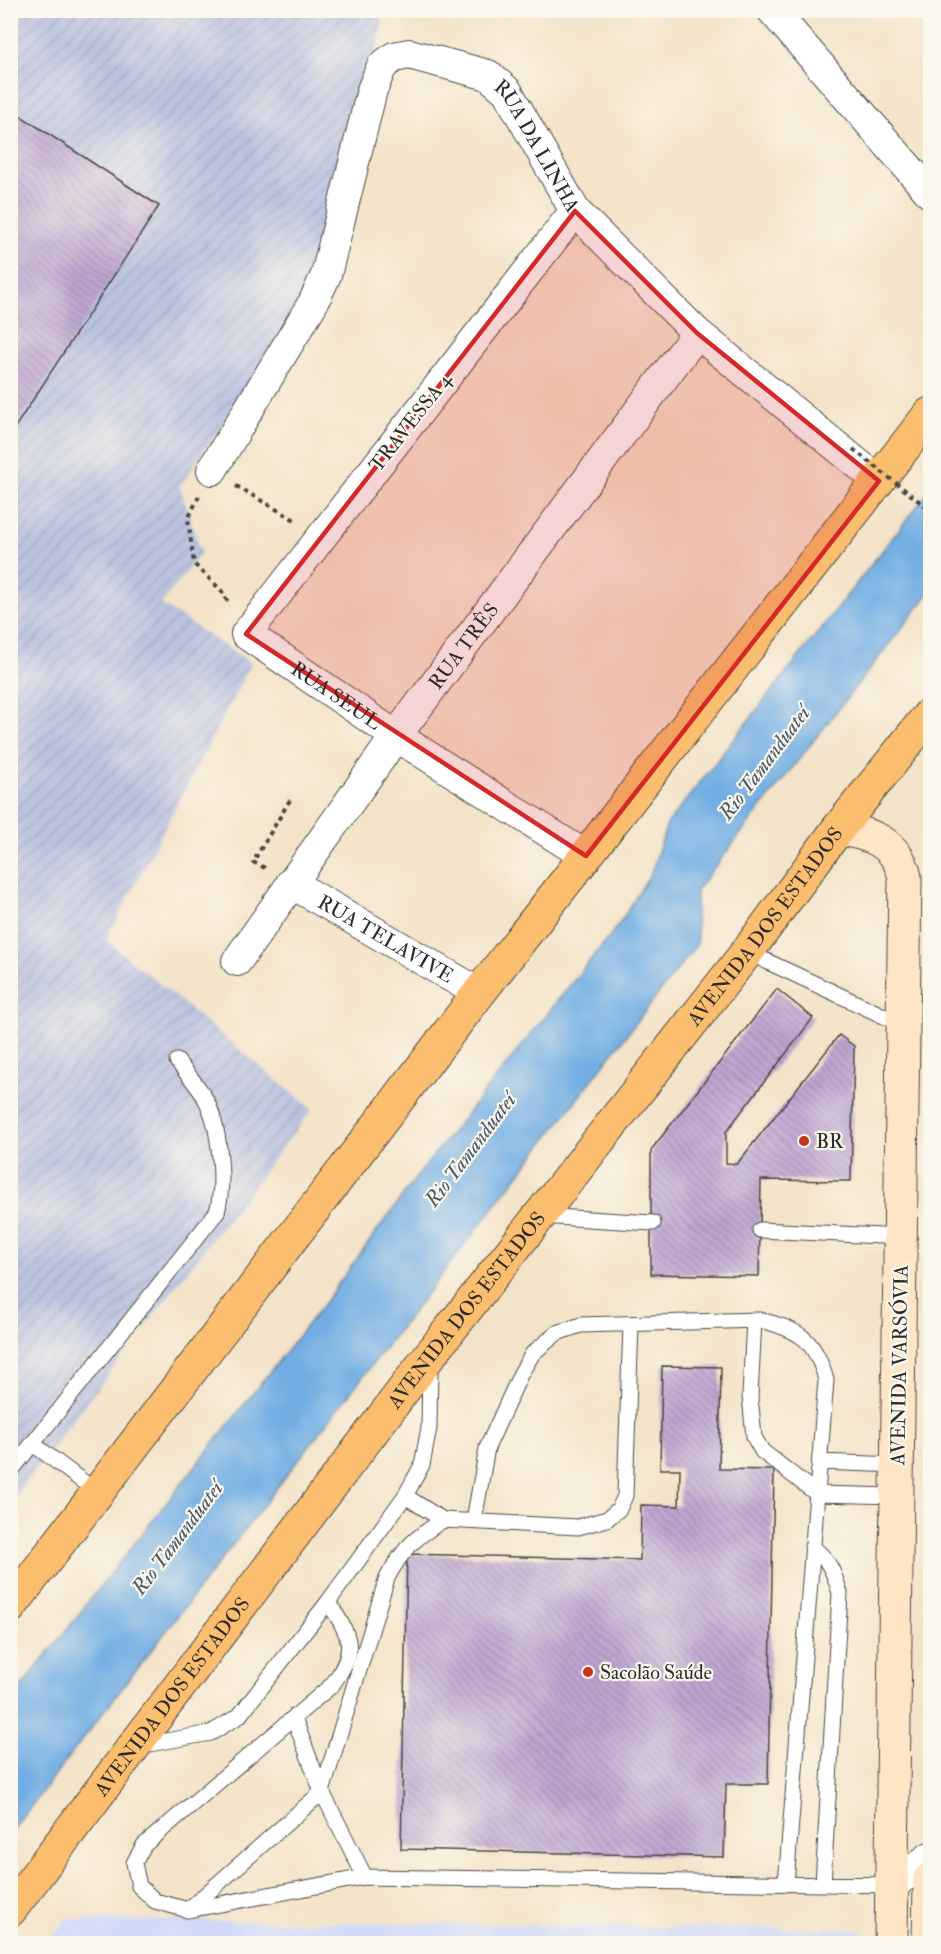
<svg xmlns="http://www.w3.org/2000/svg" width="941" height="1954" viewBox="0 0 941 1954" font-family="'IM FELL Double Pica',serif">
  <defs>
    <pattern id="industrial-furrows" width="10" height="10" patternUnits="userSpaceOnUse" patternTransform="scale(1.5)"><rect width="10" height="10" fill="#bbc3de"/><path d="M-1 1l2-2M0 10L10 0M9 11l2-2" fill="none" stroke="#a1a8bf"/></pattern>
    <pattern id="building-back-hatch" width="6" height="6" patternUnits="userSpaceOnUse" patternTransform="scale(1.5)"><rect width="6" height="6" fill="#bea7d1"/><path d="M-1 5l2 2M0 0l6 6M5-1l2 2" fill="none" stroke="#9b88aa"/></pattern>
  </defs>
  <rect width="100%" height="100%" fill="#fbf7ec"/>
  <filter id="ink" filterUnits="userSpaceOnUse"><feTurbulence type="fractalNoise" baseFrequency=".0167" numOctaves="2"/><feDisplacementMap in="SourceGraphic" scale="12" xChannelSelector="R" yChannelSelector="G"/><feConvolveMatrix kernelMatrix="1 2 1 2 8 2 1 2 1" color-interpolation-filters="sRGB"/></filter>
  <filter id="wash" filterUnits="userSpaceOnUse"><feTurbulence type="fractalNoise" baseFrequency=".008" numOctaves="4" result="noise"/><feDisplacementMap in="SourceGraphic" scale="24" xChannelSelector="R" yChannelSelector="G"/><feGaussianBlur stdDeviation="1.35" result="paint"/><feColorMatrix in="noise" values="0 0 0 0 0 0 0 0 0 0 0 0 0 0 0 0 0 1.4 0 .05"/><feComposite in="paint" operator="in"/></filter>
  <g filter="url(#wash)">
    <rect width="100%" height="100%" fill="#f3e3c8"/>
    <path fill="#d1d9f9" d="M67,1919l794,11 -1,13h-812z"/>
    <path fill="url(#industrial-furrows)" d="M11,11h380l-8,6 -44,236 -159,233 21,67 -40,51 90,59 -145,277 206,169 -301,392z"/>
    <path fill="#72aee3" stroke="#4e6c87" stroke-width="1.5" d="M930,490v102l-234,299 1,53 -686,888v-132l314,-398 93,-127 201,-251 32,-51 16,-49z"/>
    <g id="blocks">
      <path fill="url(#building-back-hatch)" d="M10,109l149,97 -149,229z
        M777,989l36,29 -87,114v31l11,1 102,-129 15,11 -3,135 -90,-1 -2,96 -108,-2v-124z
        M662,1366l59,1 -2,102 55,1 -6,314h-42l-2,73 -323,-8 6,-295 233,6 1,-55 38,1 1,-37h-20z"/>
    </g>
  </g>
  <g filter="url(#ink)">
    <use href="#blocks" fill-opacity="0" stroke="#494743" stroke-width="1.5"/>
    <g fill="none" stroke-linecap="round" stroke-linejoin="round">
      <g stroke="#494743" stroke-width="17">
        <path id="service" d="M747,952l156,73
          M540,1216l113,7
          M760,1230l141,7
          M754,1320l-4,76 4,41 8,14 55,43 80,2
          M33,1444l65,49
          M820,1462l77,3
          M10,1472l207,-260c8,-29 3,-83 -10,-110 -7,-15 -20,-28 -30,-41
          M405,1496l38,24 135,7 29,-8 12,-10 6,-13 6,-172
          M474,1520l13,-72 34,-75 12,-20 24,-20 24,-8 179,-5c40,10 55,19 66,60l-40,504
          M812,1547c17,12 22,26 28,46l-17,291
          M328,1602c23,35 30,47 4,83l-188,160 -10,18 5,23 16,15 33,9 177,-33 528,8
          M294,1718l28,74 43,85
          M138,1746l73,-13 28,-17 89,-114 77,-106 17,-31 7,-37 1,-64
          M188,1910l134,-118 65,-214c17,-31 27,-39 56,-58"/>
      </g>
      <g stroke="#494743" stroke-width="32">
        <g id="minor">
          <path d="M772,10l158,183"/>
          <path id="s1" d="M575,211l-329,423 150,102 190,120"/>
          <path id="s2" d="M212,470l101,-167 13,-28 46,-185 10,-24 12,-9 15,-3 79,21 19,16 68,120 122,122 182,148"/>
          <path id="s3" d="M291,883l188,110"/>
          <path id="s4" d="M237,961l159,-225 301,-403"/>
          <path d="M893,1885l37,-28"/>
        </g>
      </g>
      <g stroke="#494743" stroke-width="35">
        <path id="secondary" d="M838,829c32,4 59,13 67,48l-14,1067
          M929,1944l1,-65"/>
      </g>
      <g stroke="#494743" stroke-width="35">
        <g id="trunk">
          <path d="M10,1607l469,-614 451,-579"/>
          <path id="s5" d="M10,1910l420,-555 317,-403 91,-123 92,-115"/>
        </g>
      </g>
      <path stroke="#494743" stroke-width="4" stroke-dasharray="4.5 4.5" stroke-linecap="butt" d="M236,486l59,34
        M199,496l-11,23 6,45 27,26 8,14
        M265,868l-12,-6 37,-62"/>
      <use href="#service" stroke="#fff" stroke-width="15"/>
      <use href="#minor" stroke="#fff" stroke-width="30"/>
      <use href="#secondary" stroke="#fde5c5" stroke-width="33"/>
      <use href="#trunk" stroke="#fbbd6e" stroke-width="33"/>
      <path stroke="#494743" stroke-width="4" stroke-dasharray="4.5 4.5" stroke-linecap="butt" d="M853,449l77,61"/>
    </g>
  </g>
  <path fill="#d62828" fill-opacity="0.2" stroke="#d62828" stroke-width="4.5" stroke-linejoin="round" d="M575,211l122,122 182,148 -293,375 -340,-222z"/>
  <g fill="#c8321e" stroke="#fbf7ec" stroke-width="2">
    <circle cx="804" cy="1141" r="6"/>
    <circle cx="588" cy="1672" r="6"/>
  </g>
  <g text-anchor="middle" stroke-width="4.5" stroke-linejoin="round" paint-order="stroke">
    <g font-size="20" fill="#2b2b2b" stroke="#fbf7ec">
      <text dy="7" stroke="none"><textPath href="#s2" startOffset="642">RUA DA LINHA</textPath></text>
      <text transform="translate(410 422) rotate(-52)" y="7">TRAVESSA 4</text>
      <text dy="7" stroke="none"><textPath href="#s4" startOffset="388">RUA TRÊS</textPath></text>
      <text dy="7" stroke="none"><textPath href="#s1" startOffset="645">RUA SEUL</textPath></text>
      <text dy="7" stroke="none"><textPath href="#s5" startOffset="1240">AVENIDA DOS ESTADOS</textPath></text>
      <text dy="7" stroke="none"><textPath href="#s3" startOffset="110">RUA TELAVIVE</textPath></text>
      <text dy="7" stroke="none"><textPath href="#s5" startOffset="754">AVENIDA DOS ESTADOS</textPath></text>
      <text transform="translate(899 1365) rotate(-89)" y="7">AVENIDA VARSÓVIA</text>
      <text dy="7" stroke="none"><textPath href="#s5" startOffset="268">AVENIDA DOS ESTADOS</textPath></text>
    </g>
    <g font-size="20" fill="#2b2b2b" stroke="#fbf7ec" text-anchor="start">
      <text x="816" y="1148">BR</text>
      <text x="600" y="1679">Sacolão Saúde</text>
    </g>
    <g font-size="21" font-style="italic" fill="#44596b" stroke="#fbf7ec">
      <text transform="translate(764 763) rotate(-53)" y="7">Rio Tamanduateí</text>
      <text transform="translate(470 1150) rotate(-53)" y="7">Rio Tamanduateí</text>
      <text transform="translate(177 1538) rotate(-53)" y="7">Rio Tamanduateí</text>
    </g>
  </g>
  <rect width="941" height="1954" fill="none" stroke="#fbf7ec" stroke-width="36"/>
</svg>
